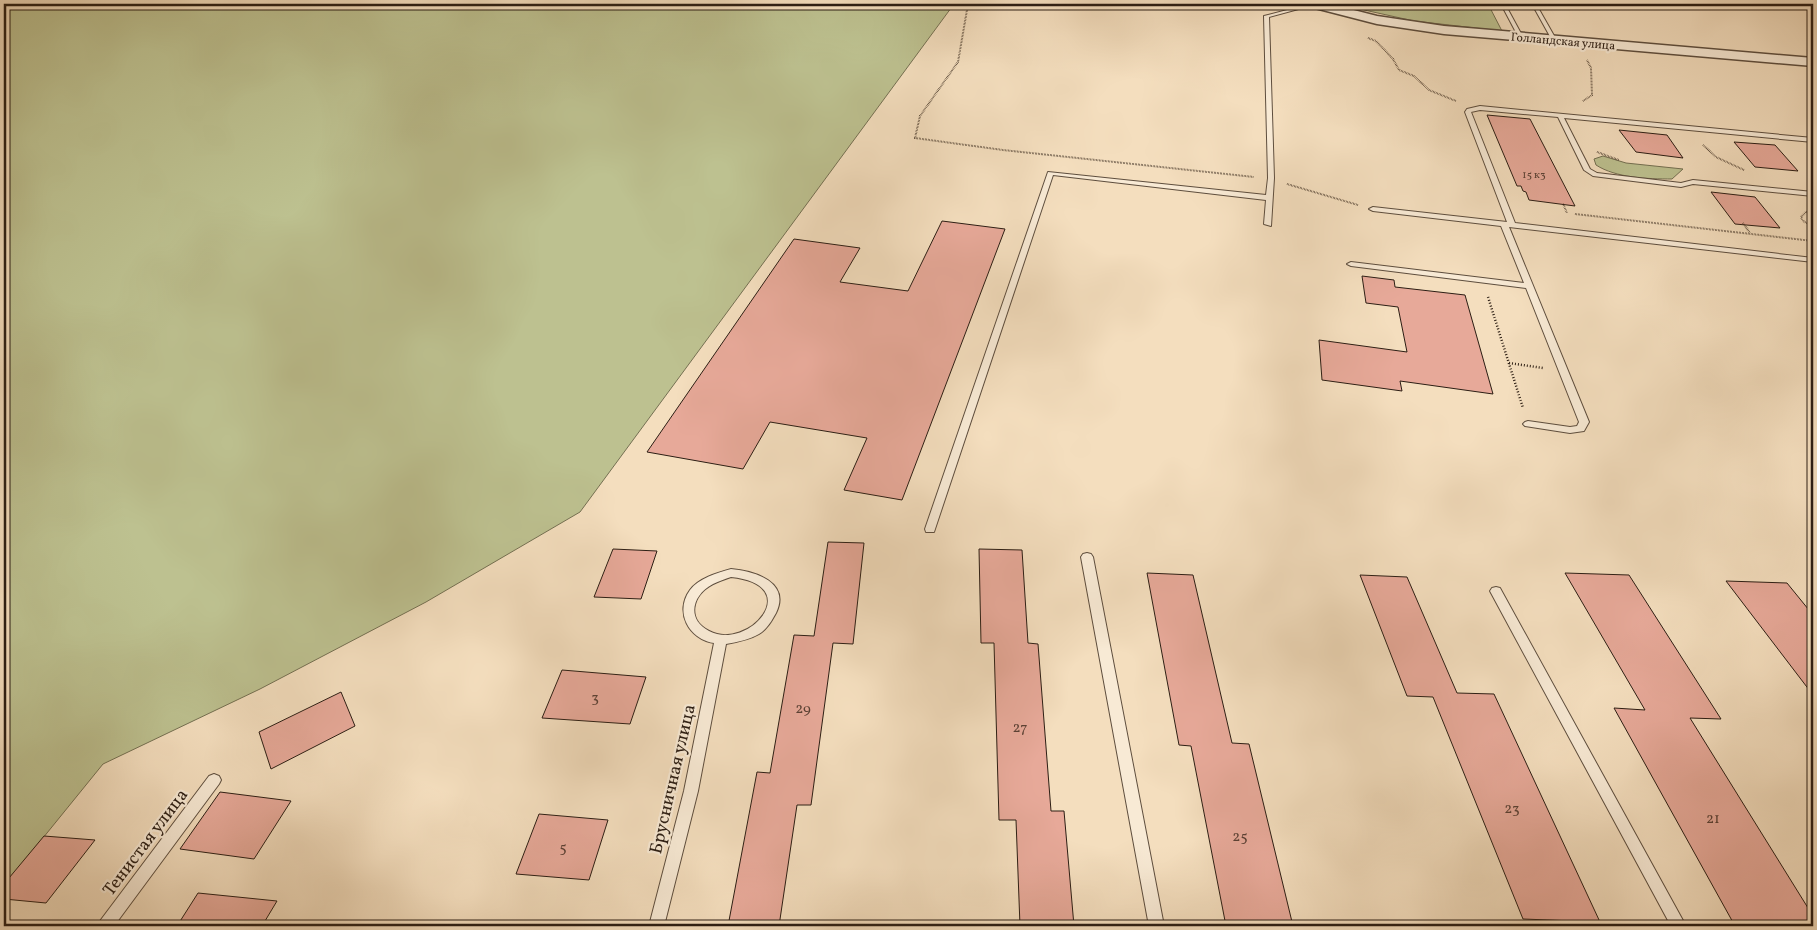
<svg xmlns="http://www.w3.org/2000/svg" width="1817" height="930" viewBox="0 0 1817 930" font-family="Vollkorn,serif">
  <rect width="100%" height="100%" fill="#f4debe"/>
  <filter id="stains"><feTurbulence type="fractalNoise" baseFrequency=".004" numOctaves="4"/><feColorMatrix values="0 0 0 0 .2 0 0 0 0 .09 0 0 0 0 .02 0 0 0 .5 -.17"/></filter>
  <radialGradient id="worn" r=".72"><stop offset=".6" stop-color="#630" stop-opacity="0"/><stop offset="1" stop-color="#630" stop-opacity=".3"/></radialGradient>
  <path fill="#bdc190" stroke="#747052" d="M4,4h950l-374,508 -154,90 -166,87 -157,75 -99,122z
    M1337,4h151l14,27 -88,-10z
    M1603,156l23,7 57,6 -11,10c-24,0 -56,-1 -76,-14l-2,-6z"/>
  <path fill="#e7a999" stroke="#2c1e14" d="M1487,115l43,4 45,87 -46,-6 -3,-8 -3,-1 -2,-5h-4z
    M1619,130l48,5 16,23 -47,-6z
    M1734,142l41,3 23,26 -43,-4z
    M1711,192l44,5 25,31 -45,-4z
    M942,221l63,8 -103,271 -58,-10 23,-52 -97,-16 -27,47 -96,-17 147,-213 66,9 -20,34 68,9z
    M1362,276l32,4 1,7 70,8 28,99 -93,-13 2,10 -80,-11 -3,-40 88,12 -9,-45 -32,-4z
    M828,542l36,1 -11,101 -20,-1 -22,162h-14l-18,121h-51l29,-154 13,1 24,-138 20,1z
    M613,549l44,2 -16,48 -47,-2z
    M979,549l43,1 6,93 10,1 13,167h13l10,115h-54l-4,-106h-17l-5,-177h-13z
    M1147,573l46,2 39,168 17,1 44,182h-67l-35,-180 -12,-1z
    M1565,573l64,2 92,144 -31,-1 123,198v10h-78l-121,-218 31,2z
    M1360,575l47,2 50,116 37,1 106,228 -77,-3 -90,-222 -26,-1z
    M1726,581l61,2 26,32v80z
    M562,670l84,7 -16,47 -88,-6z
    M341,692l14,34 -84,43 -12,-37z
    M220,792l71,9 -37,58 -74,-10z
    M539,814l69,6 -19,60 -73,-6z
    M44,836l51,4 -49,63 -42,-4v-15z
    M198,893l79,8 -15,25h-85z"/>
  <g fill="none" stroke-linecap="round" stroke-linejoin="round">
    <g stroke="#5e4e3e" stroke-width="2">
      <path id="service" d="M1310,4h7l-48,13 5,161 -3,48 -7,-2 2,-24 -213,-25 -119,357h-8l-1,-3 123,-357 218,23 2,-17 -4,-162z
        M1501,4h4l19,35 -5,-1z
        M1532,4h4l21,37 -5,-1z
        M1480,106l333,32v4l-249,-24 26,51 7,4 84,10 12,-3 120,12v4l-120,-12 -12,3 -88,-11 -9,-6 -26,-53 -78,-7 -9,2 44,111 298,35v4l-304,-35 80,195 -5,9 -14,2 -45,-7 -2,-2 2,-2 3,-1 42,6 7,-1 2,-4 -53,-134 -175,-22 -4,-2 4,-2 173,21 -23,-57 -128,-15 -4,-2 4,-2 134,15 -42,-110 2,-3z
        M1087,553l4,1 2,3 71,369h-15l-68,-369 2,-3z
        M731,569c23,2 60,13 45,44 -5,9 -9,16 -17,21 -10,6 -22,8 -33,10l-28,147 -34,135h-15l35,-135 30,-148c-25,-4 -40,-31 -24,-53 9,-12 27,-17 41,-21zM731,577c76,8 17,75 -22,54 -23,-12 -17,-36 4,-47 6,-3 12,-5 18,-7z
        M1496,587l4,1 186,338h-15l-181,-335 2,-3z
        M214,774l5,2 2,4 -2,4 -105,142h-16l2,-5 109,-145z"/>
    </g>
    <g stroke="#5e4e3e" stroke-width="3">
      <path id="tertiary" d="M1310,4h20l47,12 67,10 369,32v8l-369,-32 -67,-10 -66,-17z"/>
    </g>
    <path stroke="#2c1e14" stroke-width="2" stroke-dasharray="0.5 1" stroke-linecap="butt" d="M968,4l-10,58 -38,54 -5,22 88,12 251,27
      M1368,38l8,3 17,18 6,11 15,6 15,14 27,11
      M1583,101l9,-6 -1,-27 -4,-8
      M1703,145l13,12 28,13
      M1597,152l22,8
      M1287,184l71,21
      M1563,204l4,9
      M1813,211l-7,1 -5,5 2,4 10,6
      M1575,214l238,27
      M1743,223l7,10"/>
    <path stroke="#2c1e14" stroke-width="2.5" stroke-dasharray="1 2" stroke-linecap="butt" d="M1488,297l35,111
      M1509,363l34,5"/>
    <use href="#service" fill="#f8ead5" fill-rule="evenodd"/>
    <use href="#tertiary" fill="#f8ead5" fill-rule="evenodd"/>
  </g>
  <g text-anchor="middle" stroke-width="4.5" stroke-linejoin="round" paint-order="stroke">
    <g font-size="11" fill="#5b4135">
      <text x="1534" y="178">15 к3</text>
    </g>
    <g font-size="12" fill="#2c1e14" stroke="#f8ead5">
      <text transform="translate(1563 41) rotate(5)" y="4">Голландская улица</text>
    </g>
    <g font-size="15" fill="#5b4135">
      <text x="595" y="702">3</text>
      <text x="803" y="713">29</text>
      <text x="1020" y="732">27</text>
      <text x="1512" y="813">23</text>
      <text x="1713" y="823">21</text>
      <text x="1240" y="841">25</text>
      <text x="563" y="852">5</text>
    </g>
    <g font-size="18" fill="#2c1e14" stroke="#f8ead5">
      <text transform="translate(672 779) rotate(-77)" y="6">Брусничная улица</text>
      <text transform="translate(145 842) rotate(-53)" y="6">Тенистая улица</text>
    </g>
  </g>
  <rect width="1817" height="930" fill="none" stroke="#f4debe" stroke-width="20"/>
  <rect x="5" y="5" width="1807" height="920" fill="none" stroke="#2c1e14" stroke-width="2.5"/>
  <rect x="10" y="10" width="1797" height="910" fill="none" stroke="#2c1e14"/>
  <rect width="100%" height="100%" filter="url(#stains)"/>
  <rect width="100%" height="100%" fill="url(#worn)"/>
</svg>
